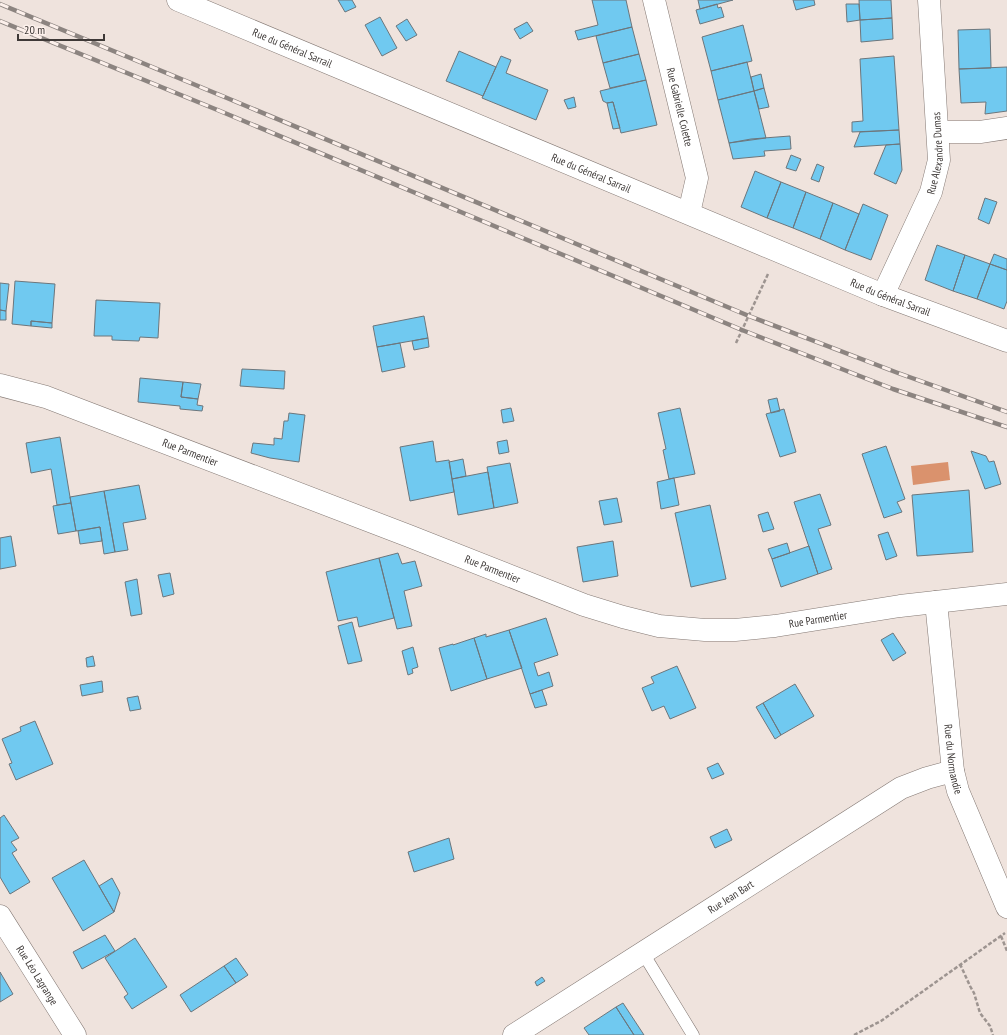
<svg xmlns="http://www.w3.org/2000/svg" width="1007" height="1035" viewBox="0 0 1007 1035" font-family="'PT Sans Narrow',sans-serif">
  <rect width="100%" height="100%" fill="#efe3dd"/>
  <path fill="#da926d" d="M948,462l2,18 -37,5 -2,-19z"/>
  <path fill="#70c9f0" stroke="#6c767c" d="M338,0h14l4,7 -11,5z
    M592,0h34l6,27 -54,13 -3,-9 23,-6z
    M698,0h35l-33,9z
    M793,0h21l1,5 -19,5z
    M859,0h32l1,18 -32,2z
    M717,4l1,4 3,-1 3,10 -24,7 -4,-14z
    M846,4h13l1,16 -13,2z
    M380,17l17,31 -15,8 -17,-31z
    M892,18l1,21 -32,3 -1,-22z
    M407,19l10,16 -11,6 -10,-15z
    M527,22l6,9 -13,8 -6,-10z
    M743,25l9,36 -41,10 -9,-34z
    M632,27l7,27 -36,9 -7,-27z
    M990,29l1,39 -32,1 -1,-39z
    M459,51l37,16 -13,29 -37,-15z
    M639,54l7,26 -36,8 -7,-25z
    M501,56l10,4 -5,13 42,17 -12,30 -54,-22z
    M894,56l5,74 -47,2v-10l11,-1 -3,-62z
    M747,62l7,29 -36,9 -7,-29z
    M1007,67v44l-22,3 1,-12 -25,1 -2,-34z
    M761,74l3,14 -10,3 -3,-14z
    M646,80l11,45 -36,8 -8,-31 -6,1 -4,-2 -3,-10z
    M764,88l5,19 -10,2 -5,-18z
    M754,91l12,47 -37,5 -11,-43z
    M574,97l2,10 -8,2 -4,-9z
    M613,102l7,26 -7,1 -6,-26z
    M899,130l1,14 -46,3 6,-15z
    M790,136l1,13 -27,2 1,5 -32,3 -4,-16 22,-4z
    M900,144l2,26 -6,14 -22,-10 12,-29z
    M791,155l10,4 -5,12 -10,-3z
    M817,164l7,3 -5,15 -8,-3z
    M755,171l26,11 -14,36 -26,-11z
    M781,182l25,10 -13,36 -26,-10z
    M806,192l27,11 -13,36 -27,-11z
    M985,198l12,4 -8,22 -11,-5z
    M833,203l26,11 -14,36 -25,-11z
    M863,204l25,11 -17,45 -26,-10z
    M937,245l28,10 -12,36 -28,-11z
    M994,254l13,5v11l-17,-6z
    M965,255l25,9 -13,35 -24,-8z
    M990,264l17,6v31l-3,8 -27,-10z
    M15,281l40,3 -3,39 -21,-2v5l-19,-2z
    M0,283l9,1 -3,27 -6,-1z
    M96,300l64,3 -2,35 -18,-1 -1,4 -27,-1v-4h-18z
    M0,310l6,1v9h-6z
    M424,316l4,22 -51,9 -4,-21z
    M31,321l21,2v5l-21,-2z
    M428,338l1,9 -15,3 -2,-9z
    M400,343l5,24 -23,5 -5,-25z
    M242,369l43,2 -1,18 -44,-3z
    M140,378l43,4 -2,15 17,2 -1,6 6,1 -1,5 -22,-2v-3l-42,-4z
    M183,382l18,2 -3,15 -17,-2z
    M777,398l3,13 -9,2 -3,-13z
    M511,408l3,13 -11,2 -2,-13z
    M680,408l15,66 -26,5 -6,-29 3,-1 -8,-36z
    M784,409l12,43 -16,5 -14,-43z
    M289,413l16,2 -6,47 -29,-4 -19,-5 2,-10 21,2v-7l8,1 2,-18h4z
    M60,437l11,66 -14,2 -6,-36 -20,4 -5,-30z
    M507,440l2,12 -10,2 -2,-12z
    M433,441l3,21 13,-2 5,32 -44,9 -10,-54z
    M886,446l19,53 -8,3 5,10 -18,6 -22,-64z
    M971,451l15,5 3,6 5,-1 7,23 -16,5z
    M463,459l3,17 -14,3 -3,-17z
    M510,463l8,40 -24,5 -7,-41z
    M488,472l6,36 -36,7 -6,-36z
    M674,478l5,27 -18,4 -4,-27z
    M139,485l7,34 -23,4 5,27 -13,2 -11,-61z
    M969,490l4,62 -56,4 -5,-61z
    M104,491l11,61 -11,2 -4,-27 -24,4 -6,-34z
    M820,494l11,31 -13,4 14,40 -14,5 -24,-72z
    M617,498l5,24 -18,3 -5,-24z
    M71,503l5,28 -18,3 -5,-28z
    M710,505l16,74 -35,8 -16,-74z
    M768,512l6,17 -11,3 -5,-17z
    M100,527l2,14 -22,3 -2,-13z
    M888,532l9,24 -11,4 -8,-25z
    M11,536l5,30 -16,3v-31z
    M613,541l5,35 -35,6 -6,-35z
    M787,543l3,10 -18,6 -4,-10z
    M809,546l9,28 -37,13 -9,-28z
    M398,553l4,11 13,-3 7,25 -18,5 8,35 -15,3 -18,-71z
    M379,558l15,60 -35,9 -2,-10 -19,4 -12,-49z
    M170,573l4,21 -11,3 -5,-22z
    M137,579l5,35 -11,2 -6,-34z
    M546,618l12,37 -24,8 4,13 11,-4 4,14 -23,8 -21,-64z
    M352,622l10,39 -14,3 -10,-38z
    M509,630l13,38 -35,11 -13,-41 12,-4v3z
    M893,633l13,20 -13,8 -12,-21z
    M474,638l13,41 -36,12 -12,-43 14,-4v1z
    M413,647l5,20 -6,2 1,4 -5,2 -6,-24z
    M93,656l2,10 -8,1 -1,-9z
    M677,666l19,42 -26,11 -6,-13 -12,5 -10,-23 12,-5 -3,-6z
    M102,681l1,11 -21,4 -2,-11z
    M795,684l19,32 -33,19 -18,-32z
    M542,690l5,15 -12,3 -5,-14z
    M138,696l3,13 -11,2 -3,-13z
    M763,703l18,32 -6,4 -19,-32z
    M35,721l18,43 -37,16 -7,-16 3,-1 -10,-24 19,-8 -1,-4z
    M718,763l6,11 -12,5 -5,-11z
    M4,815l15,23 -8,4 6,8 -5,3 18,29 -20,12 -10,-17v-59z
    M727,829l5,11 -17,8 -5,-11z
    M449,838l5,21 -40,13 -6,-20z
    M84,860l30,52 -31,19 -31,-53z
    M112,878l8,15 -6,19 -15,-26z
    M105,935l10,16 -33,18 -9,-17z
    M135,938l32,49 -35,22 -8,-12 4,-3 -23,-36z
    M236,958l12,17 -12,8 -12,-17z
    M224,966l12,17 -45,29 -11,-17z
    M0,972l13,22 -13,8z
    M542,977l3,4 -8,5 -2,-4z
    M623,1003l21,32h-10l-18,-28z
    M616,1007l18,28h-45l-5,-7z"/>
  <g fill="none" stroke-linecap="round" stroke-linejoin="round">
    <g stroke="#847974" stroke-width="13">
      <path id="service" d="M643,953l50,82"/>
    </g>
    <g stroke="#847974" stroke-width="23">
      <g id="minor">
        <path id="s1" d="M178,0l705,295 124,46"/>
        <path id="s2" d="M654,0l43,178 -8,35"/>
        <path d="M938,132h42l27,-4"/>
        <path id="s3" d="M883,295l48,-103 8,-32 -10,-160"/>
        <path id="s4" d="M0,385l46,12 363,139 175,69 39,12 36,9 46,4h30l40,-4 125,-20 107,-12"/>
        <path id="s5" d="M936,602l17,169 5,20 49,116"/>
        <path id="s6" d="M0,916l75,119"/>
        <path id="s7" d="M514,1035l387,-247 26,-10 26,-7"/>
      </g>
    </g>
    <path stroke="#9d9490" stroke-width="2.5" stroke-dasharray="4 2" stroke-linecap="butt" d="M736,343l32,-69
      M1001,936l6,15
      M960,964l10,22 4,7 6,20 10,13 3,9
      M854,1035l27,-14 124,-88"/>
    <use href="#service" stroke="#fff" stroke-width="12"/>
    <use href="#minor" stroke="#fff" stroke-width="22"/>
    <g stroke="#8c8480" stroke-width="4.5">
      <path id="rail" d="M0,4l227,94 522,218 149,57 109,39
        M0,21l220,90 522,219 151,59 114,38"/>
    </g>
    <use href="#rail" stroke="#fcf0eb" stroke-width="3" stroke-dasharray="9" stroke-linecap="butt"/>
  </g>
  <g text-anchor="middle" stroke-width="3" stroke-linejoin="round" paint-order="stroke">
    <g font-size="11" fill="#3e3937" stroke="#fcf0eb">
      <text dy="4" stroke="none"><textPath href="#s1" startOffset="124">Rue du Général Sarrail</textPath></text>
      <text dy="4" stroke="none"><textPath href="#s2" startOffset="110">Rue Gabrielle Colette</textPath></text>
      <text dy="4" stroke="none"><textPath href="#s3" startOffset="153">Rue Alexandre Dumas</textPath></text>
      <text dy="4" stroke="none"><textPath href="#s1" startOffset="448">Rue du Général Sarrail</textPath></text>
      <text dy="4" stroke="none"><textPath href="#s1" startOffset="772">Rue du Général Sarrail</textPath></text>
      <text dy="4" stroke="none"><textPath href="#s4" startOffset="202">Rue Parmentier</textPath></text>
      <text dy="4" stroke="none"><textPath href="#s4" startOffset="526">Rue Parmentier</textPath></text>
      <text dy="4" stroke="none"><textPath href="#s4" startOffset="862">Rue Parmentier</textPath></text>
      <text dy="4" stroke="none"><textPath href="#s5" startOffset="158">Rue du Normandie</textPath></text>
      <text dy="4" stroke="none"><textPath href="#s7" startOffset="257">Rue Jean Bart</textPath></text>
      <text dy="4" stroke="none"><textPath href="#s6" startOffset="70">Rue Léo Lagrange</textPath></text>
    </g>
  </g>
  <path d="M18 34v6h86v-6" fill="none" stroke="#3e3937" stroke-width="2"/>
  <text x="24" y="34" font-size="12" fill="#3e3937" stroke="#fcf0eb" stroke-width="3" paint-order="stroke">20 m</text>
</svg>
